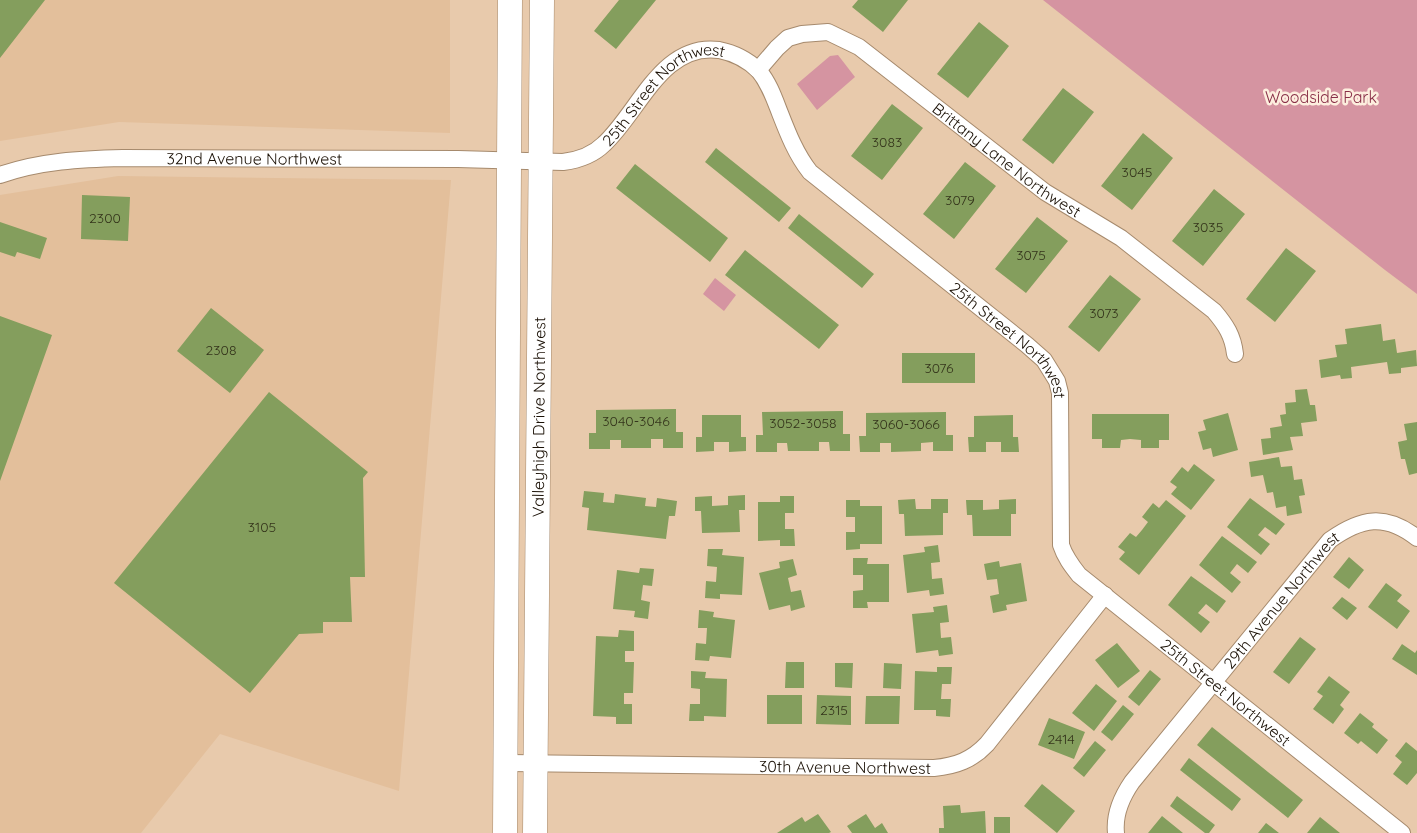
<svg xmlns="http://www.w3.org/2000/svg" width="1417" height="833" viewBox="0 0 1417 833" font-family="Quicksand,sans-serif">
  <rect width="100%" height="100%" fill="#e8caac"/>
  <path fill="#e3bf9b" d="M0,0h450v133l-331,-11 -119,19z
    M118,176l333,4 -52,611 -179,-57 -79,99h-141v-638z"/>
  <path fill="#d594a1" d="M1043,0h374v294l-32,-24z
    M838,55l17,22 -38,33 -20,-26 33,-28z
    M715,278l21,17 -12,16 -21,-17z"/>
  <path fill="#849e5d" d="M0,0h45l-45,58z
    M619,0h37l-40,49 -22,-18z
    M858,0h50l-25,32 -31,-25z
    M979,22l30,24 -41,52 -31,-24z
    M1063,88l31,24 -41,52 -31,-24z
    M892,104l31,24 -41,52 -31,-24z
    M1143,133l30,25 -41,52 -31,-24z
    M716,148l75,60 -12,14 -74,-60z
    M965,162l31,24 -42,53 -31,-25z
    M635,164l93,74 -18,24 -94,-74z
    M1214,189l31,25 -42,52 -31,-25z
    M82,195l48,2 -2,44 -47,-2z
    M799,214l75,60 -12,14 -74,-60z
    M1037,217l31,24 -42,52 -31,-24z
    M0,222l47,16 -7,21 -23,-7 -2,5 -15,-5z
    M1286,248l30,23 -41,51 -29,-23z
    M745,250l94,75 -20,24 -94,-74z
    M1110,275l31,24 -42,53 -31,-25z
    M211,308l53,42 -34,43 -53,-42z
    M0,316l52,19 -52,146z
    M1381,324l2,17 12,-2 2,14 19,-3 1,16 -16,2v5l-12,1 -2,-12 -36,5 1,11 -11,1 -1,-4 -19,3 -2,-18 18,-3 -2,-12 12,-1 -2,-15z
    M902,353h73v30h-73z
    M1307,389l3,16h5l2,16 -16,2 2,13 -13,1 3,13 -30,5 -2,-16 10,-1 -1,-10 12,-2 -2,-11 6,-1 -1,-11 11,-1 -1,-12z
    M269,392l99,80 -5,6 2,99h-15l2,45h-29v11l-24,1 -49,59 -136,-110z
    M676,409v23h7v16h-20v-9h-12v9h-30v-8h-11v9h-21v-16h7v-23z
    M843,411v23h7v17h-20l-1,-9h-10v9h-31l-1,-8h-10v9h-21v-17h7l-1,-23z
    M946,412v23h7v16h-20v-9l-12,1v8l-30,1v-9h-11v9h-20l-1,-16h7v-23z
    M1228,413l10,37 -25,7 -2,-9 -8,2 -5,-18 8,-2 -3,-10z
    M1092,414h77v26h-10v8h-18v-8l-11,-1 -9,1 -1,8h-18v-9h-10z
    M702,415h39v22h5v14l-17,1v-10h-15v9l-18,1v-15h6z
    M1013,415v22h5l1,15h-18v-10h-15v10h-17l-1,-15h6v-21z
    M1417,422v51l-8,2 -4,-16h-4l-3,-17 9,-2 -3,-16z
    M1279,457l2,10 11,-1 2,14 8,-1 3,16 -6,1 3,17 -15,3 -1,-10 -10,2 -3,-16 -6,1 -4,-18 -12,2 -2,-15z
    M1194,464l21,16 -24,30 -20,-16 6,-7 -7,-5 12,-15 6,5z
    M584,491l20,2 -1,9 11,1 1,-9 31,4 -1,8 11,1 1,-9 20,3 -2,15h-6l-3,23 -79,-9 2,-22 -7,-1z
    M745,495v15h-6l1,22 -38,1 -1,-22h-6v-14l17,-1v10l16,-1v-9z
    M780,496h14v17h-9v16h9l1,17h-15v-6l-22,1v-39h22z
    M1250,498l35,26 -9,11 -11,-8 -7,8 12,9 -9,11 -34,-28z
    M915,499l1,10h15v-10h17v14h-5v22l-38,1 -1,-22h-5l-1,-14z
    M1016,499v15h-5v22h-38l-1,-21h-5l-1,-15h17v10l16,-1v-9z
    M846,500h14v6h22v38h-22v5l-14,1v-18h9v-15h-9z
    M1166,500l20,16 -47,59 -20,-16 6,-7 -7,-5 12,-14 6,4 6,-7 6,-8 -6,-5 11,-14 6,5z
    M1222,536l35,26 -9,11 -11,-9 -7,9 11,9 -9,11 -33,-28z
    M938,545l2,17 -9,1 1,16 10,-1 2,16 -14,2 -1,-6 -22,3 -4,-38 22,-3 -1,-5z
    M708,549h15l-1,6 22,2 -2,38 -22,-1v5l-15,-1 1,-17 10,1 1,-15 -10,-1z
    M1349,557l15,13 -15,19 -16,-12z
    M853,558h15l-1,6h22v38h-22l1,6h-15v-17l10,-1v-15h-10z
    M793,559l4,16 -9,3 3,14 10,-2 4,17 -14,4 -1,-6 -21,5 -10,-37 21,-5 -1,-6z
    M999,561l1,6 21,-4 6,38 -21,4 1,5 -14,3 -3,-17 9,-2 -2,-15 -10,1 -3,-16z
    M640,568l14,1 -2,17 -9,-1 -2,15 9,2 -2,17 -14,-2 1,-6 -22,-2 4,-39 22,3z
    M1191,576l35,25 -9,12 -11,-9 -8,9 12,9 -9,11 -33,-28z
    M1386,583l16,12 -5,6 13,10 -13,18 -29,-22z
    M1342,597l15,11 -10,12 -15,-12z
    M947,605l2,17 -9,1 1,15 10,-1 2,17 -14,2 -1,-6 -22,3 -4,-39 22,-2 -1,-5z
    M699,610l15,2 -1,5 22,3 -4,38 -21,-2 -1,5 -14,-1 1,-17 10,1 1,-16h-9z
    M619,630l15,1v20h-9v11h9l-1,31h-9v11h8v20h-16v-7l-23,-1 3,-80 22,1z
    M1300,637l16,12 -27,35 -16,-12z
    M1117,643l23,28 -22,17 -23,-28z
    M1402,644l13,9 2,-3v25l-25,-16z
    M786,662h18v26h-19z
    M835,663h18l-1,25 -17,-1z
    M884,663l18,1 -1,25 -18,-1z
    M937,667h15l-1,17h-9l-1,15h10l-1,18 -14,-1v-6h-22l1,-39 22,1z
    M1150,670l11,9 -22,27 -11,-9z
    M691,671l15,1 -1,6 22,1 -1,38 -22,-1v5h-15l1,-17h10v-15l-9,-1z
    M1329,676l21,16 -10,13 4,4 -11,15 -20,-15 10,-13 -6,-4z
    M1096,684l21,17 -23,30 -22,-18z
    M767,695h35v29h-35z
    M817,695l34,1v29l-35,-1z
    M866,696h34l-1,28h-34z
    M1123,705l11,9 -22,27 -11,-9z
    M1360,713l14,11 -2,3 16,13 -11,14 -16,-13 -3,3 -14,-11z
    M1049,718l36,14 -11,27 -36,-14z
    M1212,727l91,73 -15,18 -91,-73z
    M1095,741l11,9 -22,27 -11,-9z
    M1406,742l11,9v22l-10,12 -14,-11 9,-12 -7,-6z
    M1189,758l52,41 -9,12 -52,-41z
    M1042,784l33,27 -18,22 -33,-27z
    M1177,796l38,29 -6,8h-4l-35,-27z
    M960,805l1,8 24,-2 1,22h-47v-5h5l-1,-22z
    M818,814l13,18 -2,1h-52l25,-16 3,5z
    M866,814l9,14 7,-5 6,10h-36l-5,-7z
    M1162,816l21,17h-35z
    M994,817h16v16h-16z
    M1320,817l20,16h-33z
    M1266,823l13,10h-21z"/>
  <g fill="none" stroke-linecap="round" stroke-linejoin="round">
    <g stroke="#a68a6d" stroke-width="18">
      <g id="minor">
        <path id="s1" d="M758,70l19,-22 11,-10 14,-4 26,-2 31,15 186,145 76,46 93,73c12,14 19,25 21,43"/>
        <path id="s2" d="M0,175c40,-14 81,-16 123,-17l335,1 105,3c16,-2 30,-7 41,-18 35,-32 58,-102 115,-94 15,3 29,10 40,21 9,11 14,24 19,37 9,23 17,45 32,64l217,173 17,15 13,21 3,12 1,152c4,12 10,20 18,30l323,258"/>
        <path id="s3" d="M505,763l429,5c22,-2 38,-8 53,-24l118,-149"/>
        <path id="s4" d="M1116,833c-2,-19 5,-35 16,-51l198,-242c31,-22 55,-27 87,-2"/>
      </g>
    </g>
    <g stroke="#a68a6d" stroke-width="25">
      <g id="secondary">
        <path d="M505,833l5,-833"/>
        <path id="s5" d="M535,833l7,-833"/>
      </g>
    </g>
    <use href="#minor" stroke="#fff" stroke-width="16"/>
    <use href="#secondary" stroke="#fff" stroke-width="24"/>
  </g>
  <g text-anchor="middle" stroke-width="5" stroke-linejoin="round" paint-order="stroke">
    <g font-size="14" fill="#34341b">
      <text x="887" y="147">3083</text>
      <text x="1137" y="177">3045</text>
      <text x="960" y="205">3079</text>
      <text x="105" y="223">2300</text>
      <text x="1208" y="232">3035</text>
      <text x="1031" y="260">3075</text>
      <text x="1104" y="318">3073</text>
      <text x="221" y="355">2308</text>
      <text x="939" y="373">3076</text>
      <text x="636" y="426">3040-3046</text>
      <text x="803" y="428">3052-3058</text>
      <text x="906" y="429">3060-3066</text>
      <text x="262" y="532">3105</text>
      <text x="834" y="715">2315</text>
      <text x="1061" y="744">2414</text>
    </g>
    <g font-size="16" fill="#882e47" stroke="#fdeede">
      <text x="1321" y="103">Woodside Park</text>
    </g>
    <g font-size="16" fill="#1a1005" stroke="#fdeede">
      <text dy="6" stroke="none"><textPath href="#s2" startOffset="692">25th Street Northwest</textPath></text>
      <text dy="6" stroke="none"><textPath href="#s2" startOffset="256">32nd Avenue Northwest</textPath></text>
      <text dy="6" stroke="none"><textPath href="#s1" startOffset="305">Brittany Lane Northwest</textPath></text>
      <text dy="6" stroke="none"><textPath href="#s2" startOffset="1188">25th Street Northwest</textPath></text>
      <text dy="6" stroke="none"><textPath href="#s5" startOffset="416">Valleyhigh Drive Northwest</textPath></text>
      <text dy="6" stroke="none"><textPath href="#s4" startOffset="290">29th Avenue Northwest</textPath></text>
      <text dy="6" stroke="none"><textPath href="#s2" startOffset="1638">25th Street Northwest</textPath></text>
      <text dy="6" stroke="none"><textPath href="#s3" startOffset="340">30th Avenue Northwest</textPath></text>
    </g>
  </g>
</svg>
